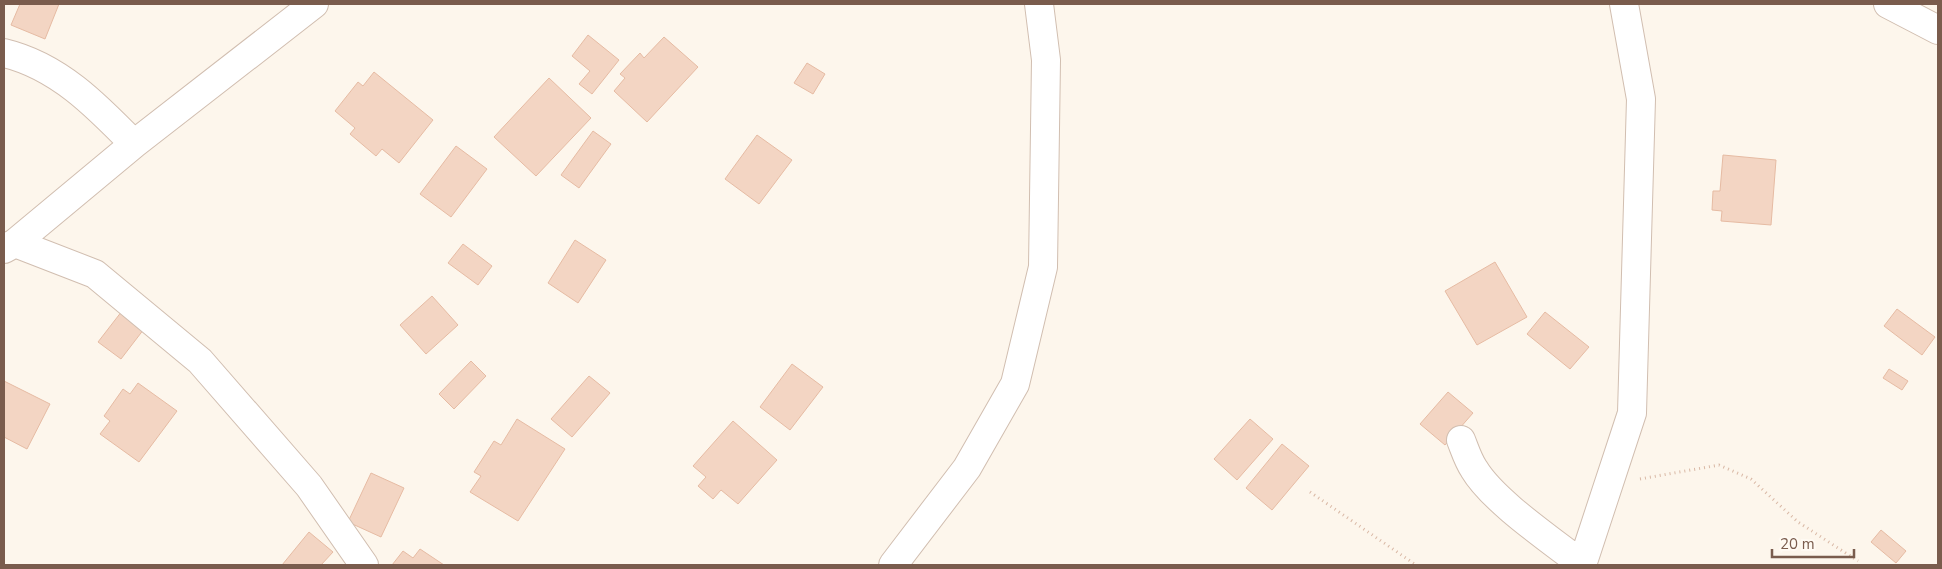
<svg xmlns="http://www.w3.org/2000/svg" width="1942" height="569" viewBox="0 0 1942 569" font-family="'Nunito Sans',sans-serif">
  <rect width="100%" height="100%" fill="#fdf6ec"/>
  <path fill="#f3d5c3" stroke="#e6bba3" d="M20,4h39l-14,35 -34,-14z
    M588,35l31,25 -27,34 -13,-10 11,-13 -18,-15z
    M664,37l34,30 -51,55 -33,-31 11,-13 -5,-4 20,-21 4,5z
    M807,63l18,11 -12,20 -19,-11z
    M374,72l59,48 -34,43 -17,-14 -6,7 -26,-22 5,-6 -20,-17 23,-29 5,4z
    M549,78l42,40 -55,58 -42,-39z
    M593,131l18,13 -32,44 -18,-13z
    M757,135l35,25 -33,44 -34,-25z
    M456,146l31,23 -36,48 -31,-23z
    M1723,155l53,5 -5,65 -50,-4 1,-10 -10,-1 1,-19h7z
    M575,240l31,20 -28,43 -30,-20z
    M463,244l29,22 -14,19 -30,-22z
    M1495,262l32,55 -50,28 -32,-54z
    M432,296l26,29 -32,29 -26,-29z
    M1897,309l38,28 -13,18 -38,-29z
    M122,311l22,18 -23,30 -23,-17z
    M1545,312l44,35 -19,22 -43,-35z
    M471,361l15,15 -32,33 -15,-15z
    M792,364l31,23 -33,43 -30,-23z
    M1889,369l19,12 -6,9 -19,-12z
    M589,376l21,17 -38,44 -21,-18z
    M4,381l46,23 -23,45 -23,-12z
    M138,383l39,28 -38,51 -39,-28 10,-13 -6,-5 19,-27 7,5z
    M1448,392l25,21 -28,32 -25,-21z
    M517,419l48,30 -47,72 -48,-29 11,-16 -7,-4 20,-31 7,4z
    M1250,419l23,20 -36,41 -23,-21z
    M733,421l44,39 -39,44 -17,-14 -8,9 -15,-13 8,-9 -13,-11z
    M1282,444l27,22 -37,44 -26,-22z
    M371,473l33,15 -23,49 -33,-15z
    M1881,530l25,21 -10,12 -25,-21z
    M309,532l24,20 -12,13h-39z
    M420,549l24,16h-52l11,-14 10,7z"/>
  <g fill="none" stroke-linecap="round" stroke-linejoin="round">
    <g stroke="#d1beb0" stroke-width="30">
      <path id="minor" d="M1888,4l50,26
        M4,53c54,13 92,52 130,91
        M15,243l80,31 105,87 109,125 55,79
        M4,249l11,-6 119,-99 180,-140
        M1461,440c4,10 7,20 13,29 19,32 77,71 109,96
        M893,565l74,-97 48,-84 28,-117 3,-207 -7,-56
        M1582,565l50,-152 9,-314 -17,-95"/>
    </g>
    <path stroke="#d9b8a5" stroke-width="3" stroke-dasharray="1 4" stroke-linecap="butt" d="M1640,479l79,-14 32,14 47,43 60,39
      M1310,492l106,73"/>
    <use href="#minor" stroke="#fff" stroke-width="28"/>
  </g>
  <rect width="1942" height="569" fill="none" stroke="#7a5c4d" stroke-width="10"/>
  <path d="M1772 549v8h82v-8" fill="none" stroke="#7a5c4d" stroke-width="2.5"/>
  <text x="1780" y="549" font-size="15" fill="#7a5c4d" stroke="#fffaf3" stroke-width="4" paint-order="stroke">20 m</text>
</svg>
